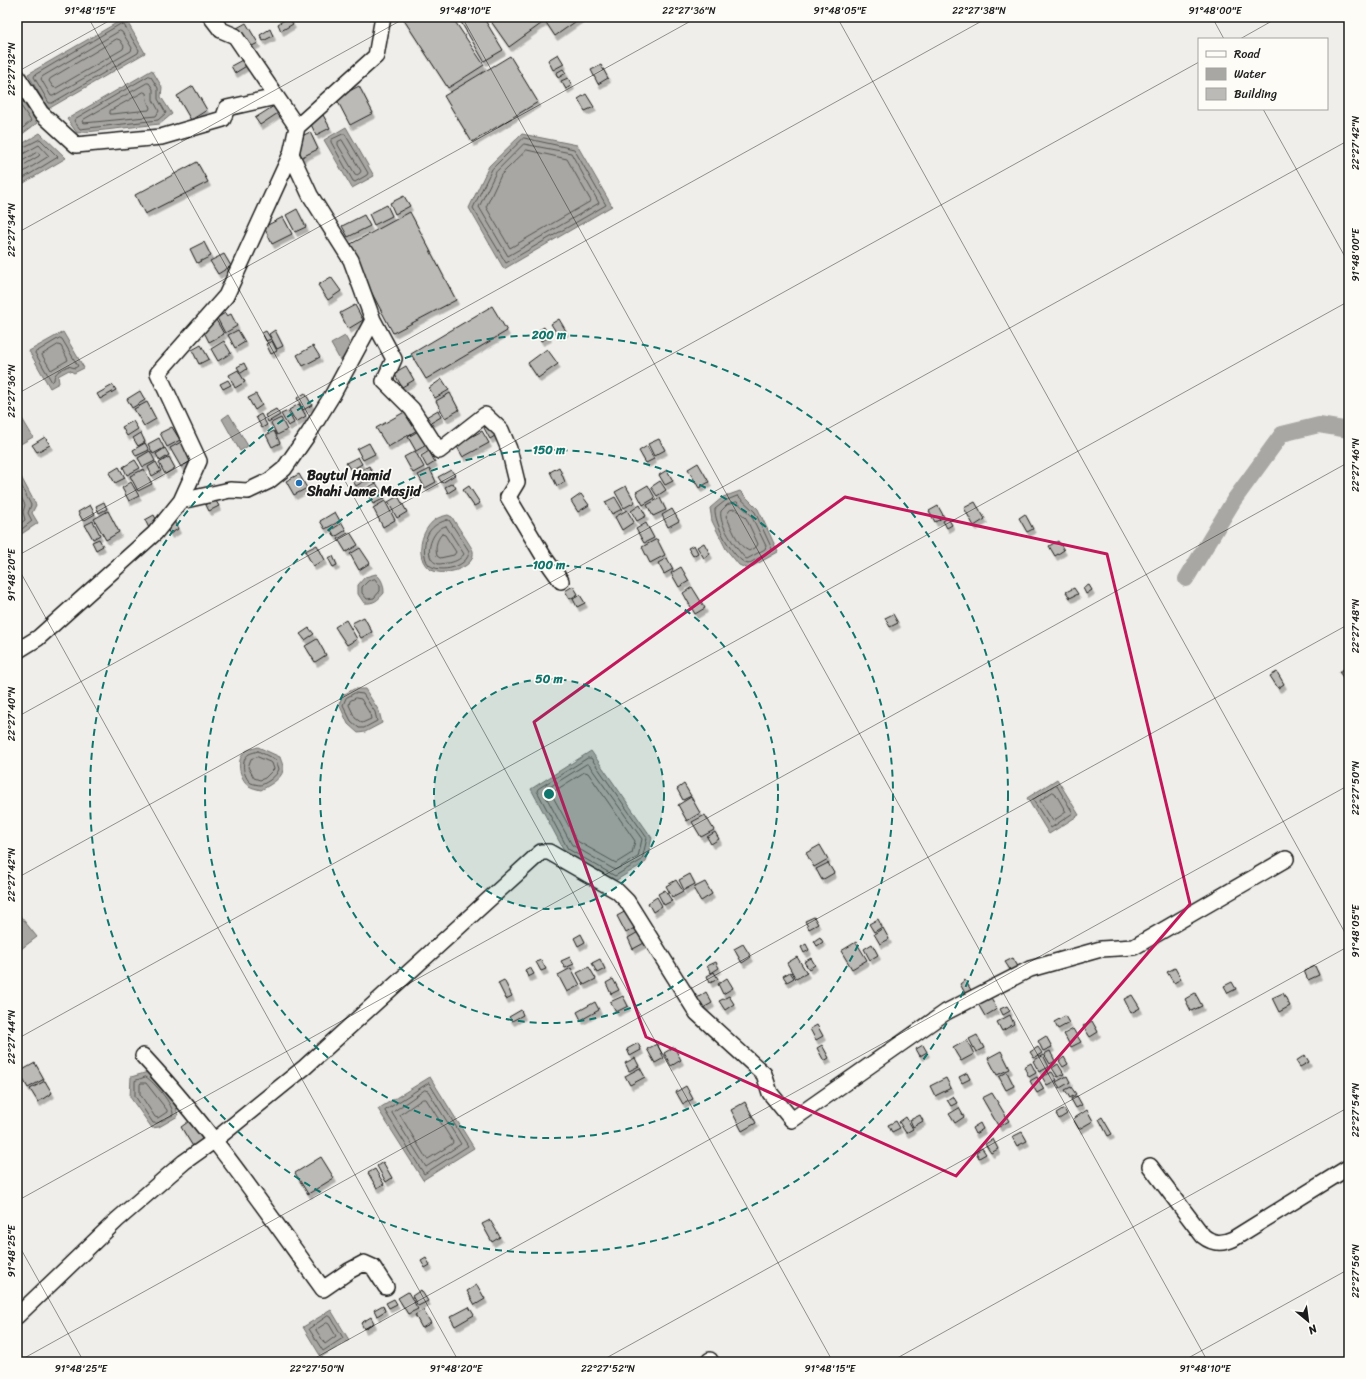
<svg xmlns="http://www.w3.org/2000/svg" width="1366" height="1379" viewBox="0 0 1366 1379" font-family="Sriracha,sans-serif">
  <defs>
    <filter id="shadow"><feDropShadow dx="2.5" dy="4.5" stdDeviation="0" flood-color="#0004"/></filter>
  </defs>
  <rect width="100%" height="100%" fill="#f0eeea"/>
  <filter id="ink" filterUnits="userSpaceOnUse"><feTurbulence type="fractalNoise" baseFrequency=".025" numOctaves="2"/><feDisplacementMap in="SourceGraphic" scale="8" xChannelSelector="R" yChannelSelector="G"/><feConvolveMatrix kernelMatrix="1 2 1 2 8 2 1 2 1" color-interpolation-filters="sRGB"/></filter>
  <g filter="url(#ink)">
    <path fill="#a8a7a3" stroke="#706f6d" d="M125,18l20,35 -97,56 -20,-35z
      M152,70l10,17 -1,10 11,17 -12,10 -83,9 -10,-14z
      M17,93l20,30 -20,15z
      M346,127l28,49 -22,12 -28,-48z
      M40,133l26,25 -49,29v-40z
      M522,134l55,11 35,61 -108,63 -35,-61 20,-42z
      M63,332l21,36 -10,5 -5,-3 -11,6 1,7 -9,5 -21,-37z
      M345,336l9,16 -14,8 -9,-16z
      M17,410l16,27 -16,9z
      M229,414l19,32 -8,5 -18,-32z
      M21,477l15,28 -4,8 6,10 -21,14v-58z
      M740,491l18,18 20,43 -30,17 -9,-4 -13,-16 -14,-28 -2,-13 13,-11z
      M448,515l4,2c3,6 20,30 21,34 1,7 -3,12 -8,15 -6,4 -11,5 -18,6 -34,5 -32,-39 -11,-53 3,-2 8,-3 12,-4z
      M376,574c6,5 8,11 8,19 -6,7 -10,11 -20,10l-6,-9v-9l7,-8z
      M354,689h11l14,22 3,12 -17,9 -7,1 -10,-9 -9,-20 4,-9z
      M258,747l22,10c1,4 4,9 3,13 -1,9 -15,16 -22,20 -4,-1 -9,-2 -12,-4 -10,-8 -14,-27 -3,-35 3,-2 9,-3 12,-4z
      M591,751l61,87 -6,24 -31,19 -50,-29 -34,-63z
      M1057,779l22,36 -30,19 -22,-36z
      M17,912l20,25 -20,15z
      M148,1072l28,34 2,10 -19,11 -7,1 -22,-31 1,-20z
      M430,1077l44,71 -51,32 -45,-71z
      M331,1310l18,30 -28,17 -18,-30z"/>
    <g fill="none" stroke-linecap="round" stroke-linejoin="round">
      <path stroke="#545452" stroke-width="1" d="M121,24l3,1 15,25 -1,3 -86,50h-3l-15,-26 1,-2z
        M120,31l2,1 10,16 -1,3 -78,45h-2l-10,-17 1,-2z
        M117,39l3,1 4,6 -1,3 -67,39 -3,-1 -4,-6 1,-2z
        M149,76l2,1 7,11v11l8,14 -8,7 -78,9 -6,-8 1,-2z
        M147,83h2l4,6v11l6,11 -3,5 -72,7 -2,-1 1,-2z
        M144,92l2,1 1,7 3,8 -1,2 -37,4h-2v-3z
        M17,100l14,21 -14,12
        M343,134h2l23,39 -1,2 -12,7 -2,-1 -22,-39v-2z
        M524,138l50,11 32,56 -100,58 -33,-55 19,-39z
        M342,140l19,31 -1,2 -3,2 -2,-1 -17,-29v-3z
        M524,144l47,9 28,50 -91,53 -29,-49 17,-35z
        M17,150l3,-1 20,-10 18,18 -41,25
        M527,150l40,9 24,42 -81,47 -24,-41 15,-32z
        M17,155l6,-1 16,-9 10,11 -32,20
        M17,161l7,-1 13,-8 3,2 -1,2 -22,13
        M60,338l2,1 16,27 -3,2 -7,-2c-7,4 -14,6 -14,14l-2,2 -17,-29z
        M58,345l3,1 7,14 -17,10 -9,-15z
        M17,482l3,1 11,22 -3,8 4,8 -15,12
        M17,489l8,16 -2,7 2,8 -8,6
        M738,496l17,16 17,37 -1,2 -23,13c-15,-4 -34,-41 -33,-55l10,-8z
        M737,502l14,13 15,31 -1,3 -18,10 -2,-1c-9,-10 -27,-34 -24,-47l6,-6z
        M736,509l10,9 12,26 -1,2 -8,5c-12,-5 -17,-24 -23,-35l1,-2 3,-4z
        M447,520h2l20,31c0,16 -29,23 -40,14 -7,-7 -5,-26 0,-33 5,-7 11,-10 18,-12z
        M446,526l18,28c-4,6 -10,8 -16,9 -3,0 -7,1 -9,1 -18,-3 -8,-36 7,-38z
        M442,534l3,1 11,17 -2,3 -14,3 -3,-2c-2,-8 -1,-16 5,-22z
        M375,579l5,7v5l-6,7 -7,1 -5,-6v-6l6,-6z
        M355,693l8,1 12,18 2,9 -13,7h-5l-8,-7 -8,-16 3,-7z
        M356,698l5,1 9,15 1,5 -9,4 -7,-5 -6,-13 1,-4z
        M258,751l18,9 3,9c-3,8 -11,13 -18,16 -3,0 -7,-1 -10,-2 -8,-6 -11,-23 -2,-29 2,-1 6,-2 9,-3z
        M258,757l14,6 2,6 -9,9 -5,2 -6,-2 -6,-11 3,-8z
        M588,758h3l56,80 -5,22 -27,16 -47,-27 -31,-58 1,-2z
        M587,764l2,1 53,74 -4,18 -23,13 -43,-25 -28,-52v-2z
        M585,772l3,1 47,68 -3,12 -16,10 -39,-22 -25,-46v-2z
        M1054,786h3l16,27 -22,15 -18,-28z
        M1053,792l2,1 11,19 -13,9 -13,-20z
        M146,1077c8,5 28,28 27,38l-16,8h-4l-18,-27v-15z
        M141,1083h5l21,27v2l-9,6 -3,-1 -15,-23v-9z
        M429,1083l39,63 -44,28 -39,-63z
        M425,1090l3,1 33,53 -35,23 -34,-54z
        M423,1099h3l27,43 -1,2 -24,15 -2,-1 -26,-43z
        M328,1316l3,1 12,21 -20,13 -14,-22z
        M327,1323l2,1 7,12 -11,8 -9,-14z"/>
      <path stroke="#a8a7a3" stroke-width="16" d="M1186,579l48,-79 48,-66 37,-9 30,5"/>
    </g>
    <path fill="#bbbab6" stroke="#1c1c1c" filter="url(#shadow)" d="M289,17l4,7 -12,7 -3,-7z
      M402,17h50l32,48 -36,23z
      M458,17h25l20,33 -19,11z
      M488,17h94l-27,19 -10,-15 -36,26z
      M246,23l12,20 -10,5 -11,-20z
      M270,29l3,7 -10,5 -3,-6z
      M558,54l6,10 -11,6 -5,-10z
      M510,56l28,46 -66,40 -28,-46z
      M244,59l4,6 -13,8 -4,-7z
      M601,65l7,13 -10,6 -7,-14z
      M563,69l3,4 -8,5 -2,-5z
      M568,78l4,7 -6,4 -5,-8z
      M193,86l14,24 -16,10 -14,-24z
      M359,86l14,27 -23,12 -14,-27z
      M586,94l8,13 -9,4 -7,-12z
      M277,104l4,7 -21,14 -5,-7z
      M322,113l8,15 -14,7 -7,-15z
      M310,132l8,17 -16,8 -8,-17z
      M197,162l11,20 -63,32 -10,-19z
      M404,196l6,10 -15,8 -5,-11z
      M387,205l5,11 -18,9 -5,-11z
      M297,209l9,18 -11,5 -9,-17z
      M410,212l46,88 -63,33 -46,-87z
      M364,215l6,11 -22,11 -6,-11z
      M283,217l9,17 -20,10 -8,-17z
      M204,242l7,14 -14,7 -7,-14z
      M224,254l7,12 -13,8 -8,-13z
      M331,277l10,14 -13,9 -10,-15z
      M355,305l8,15 -15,9 -8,-16z
      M492,306l15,25 -81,48 -15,-25z
      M225,313l2,3 4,-2 6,12 -12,7 -8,-15z
      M215,318l9,16 -15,8 -8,-16z
      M559,319l7,12 -8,4 -7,-11z
      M544,327l5,10 -8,4 -5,-9z
      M238,330l7,12 -10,6 -7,-13z
      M275,330l8,16 -6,3 -8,-15z
      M266,331l5,8 -5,2 -4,-8z
      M224,341l7,12 -13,8 -7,-12z
      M272,341l5,10 -6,3 -5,-10z
      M201,345l8,14 -10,5 -7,-14z
      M313,346l7,11 -17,9 -6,-11z
      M547,349l11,15 -20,14 -10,-15z
      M244,363l3,6 -6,4 -4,-6z
      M406,366l8,14 -12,7 -8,-14z
      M238,370l7,12 -10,6 -6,-13z
      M442,379l7,11 -14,8 -6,-10z
      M228,380l3,5 -8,4 -3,-5z
      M113,385l3,5 -16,9 -3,-5z
      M140,391l5,9 -13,8 -5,-9z
      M305,393l7,12 -9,5 -6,-12z
      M450,393l9,17 -14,8 -9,-17z
      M256,394l6,11 -7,5 -7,-12z
      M147,402l9,17 -12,7 -10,-17z
      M299,404l7,12 -10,6 -7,-12z
      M276,409l4,6 -12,7 -3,-7z
      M408,410l11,19 -31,18 -12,-19z
      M438,410l3,7 -12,7 -3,-7z
      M288,411l6,12 -6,3 -7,-12z
      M261,414l6,11 -5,3 -6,-11z
      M281,418l6,12 -10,5 -6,-12z
      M133,421l5,8 -11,7 -5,-9z
      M492,424l6,10 -8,5 -6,-11z
      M172,427l8,13 -13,7 -7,-14z
      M420,430l8,14 -12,7 -8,-14z
      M274,431l6,12 -8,4 -6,-12z
      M482,431l7,12 -26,14 -7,-12z
      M141,433l4,9 -7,4 -5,-8z
      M45,437l5,8 -13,7 -5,-7z
      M159,438l5,10 -11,6 -5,-10z
      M659,439l6,11 -11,6 -6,-12z
      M183,441l10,19 -12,7 -11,-19z
      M145,443l4,7 -13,6 -3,-6z
      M369,443l6,11 -12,6 -6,-11z
      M647,446l7,13 -8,4 -7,-12z
      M165,448l4,7 -9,6 -4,-7z
      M150,451l5,10 -12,6 -5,-9z
      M415,451l9,16 -11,6 -9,-16z
      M429,451l6,11 -8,5 -6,-11z
      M169,457l6,11 -10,6 -6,-11z
      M358,457l4,7 -11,6 -5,-7z
      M135,460l5,8 -13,7 -4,-8z
      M156,462l5,9 -9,5 -4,-9z
      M698,463l11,19 -10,6 -11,-19z
      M369,466l5,9 -18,11 -6,-10z
      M119,467l6,11 -10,5 -6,-10z
      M559,467l6,15 -8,4 -7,-14z
      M144,469l8,15 -14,7 -8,-15z
      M430,469l6,13 -11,6 -7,-13z
      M451,470l4,5 -13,8 -4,-6z
      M667,470l6,11 -8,4 -6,-10z
      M299,474l8,14 -13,7 -8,-14z
      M660,481l6,9 -9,6 -6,-9z
      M131,482l8,14 -10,5 -7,-13z
      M376,483l9,15 -12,6 -8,-15z
      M453,483l3,5 -8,5 -3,-6z
      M648,485l7,13 -12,7 -7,-13z
      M469,486l11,17 -6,3 -11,-16z
      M626,486l9,16 -11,6 -9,-16z
      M581,494l8,11 -11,7 -7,-11z
      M213,496l6,10 -10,5 -5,-10z
      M398,496l9,16 -10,6 -9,-16z
      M615,497l7,12 -10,5 -7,-12z
      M660,498l6,12 -13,6 -6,-11z
      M385,501l10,19 -12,7 -10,-19z
      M104,502l3,7 -8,4 -3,-7z
      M975,502l10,17 -11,7 -10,-18z
      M90,505l5,9 -12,7 -5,-9z
      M640,505l6,11 -9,5 -6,-10z
      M938,506l6,11 -9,5 -6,-11z
      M672,509l7,12 -11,6 -6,-12z
      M627,510l7,12 -12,8 -7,-13z
      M108,511l11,21 -13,8 -12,-21z
      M335,512l5,9 -15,8 -5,-8z
      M1025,514l8,15 -6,3 -8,-14z
      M154,515l5,10 -9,5 -5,-10z
      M948,518l4,7 -5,3 -4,-7z
      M173,519l5,10 -8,5 -6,-10z
      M93,521l7,14 -7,4 -8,-14z
      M342,523l4,7 -11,7 -4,-7z
      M646,523l8,15 -10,5 -8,-14z
      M350,532l8,13 -12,7 -8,-13z
      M99,539l4,7 -7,4 -4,-8z
      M657,539l8,16 -15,8 -8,-16z
      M1058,541l6,9 -9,6 -6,-10z
      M704,543l6,11 -6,4 -7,-11z
      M317,545l8,15 -12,6 -8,-15z
      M694,545l4,8 -5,3 -5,-8z
      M360,548l10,15 -11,7 -9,-16z
      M333,556l4,9 -4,2 -5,-9z
      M667,558l6,11 -9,5 -6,-11z
      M681,567l8,14 -10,6 -8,-14z
      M1089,585l3,5 -6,4 -3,-6z
      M573,586l5,8 -8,5 -5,-8z
      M692,587l13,21 -10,6 -12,-21z
      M1074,588l4,6 -8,4 -4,-6z
      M580,595l5,8 -8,4 -4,-8z
      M893,614l5,9 -8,4 -5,-9z
      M364,617l8,15 -11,6 -9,-15z
      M346,620l11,19 -10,6 -12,-18z
      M309,628l5,6 -9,6 -5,-6z
      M317,639l9,16 -11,7 -10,-16z
      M1347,667l2,3v15l-10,-13z
      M1277,672l7,12 -6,4 -8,-12z
      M684,784l7,12 -8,4 -6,-11z
      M691,797l9,16 -13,8 -9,-16z
      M705,815l9,15 -13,7 -9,-15z
      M715,832l4,7 -8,5 -4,-7z
      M820,845l8,14 -14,8 -8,-14z
      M828,863l6,10 -12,7 -6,-11z
      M690,874l5,10 -11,6 -5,-10z
      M676,880l7,11 -11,6 -6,-11z
      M705,882l7,12 -11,7 -8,-13z
      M665,890l7,11 -8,4 -6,-11z
      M657,897l5,9 -9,6 -5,-9z
      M628,910l8,17 -10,6 -9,-17z
      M814,917l4,7 -9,5 -4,-8z
      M878,919l4,8 -8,5 -5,-8z
      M883,928l6,11 -9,5 -6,-10z
      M640,931l6,11 -13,7 -5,-11z
      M581,934l4,8 -7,4 -4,-8z
      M820,937l3,5 -6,4 -3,-5z
      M856,942l11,18 -15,9 -11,-18z
      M743,944l8,13 -9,6 -8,-14z
      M806,944l3,6 -5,3 -3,-6z
      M872,944l6,11 -8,5 -6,-11z
      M570,957l4,7 -9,4 -4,-7z
      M797,957l10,16 -11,6 -9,-16z
      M811,958l4,7 -6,4 -5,-7z
      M1013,958l7,12 -7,4 -8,-12z
      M600,959l5,10 -8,4 -5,-10z
      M541,960l5,9 -5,2 -5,-9z
      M716,962l3,6 -8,5 -4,-7z
      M1315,966l4,9 -11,5 -4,-9z
      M530,967l4,7 -6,3 -3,-7z
      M589,967l7,12 -12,6 -7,-12z
      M571,968l9,17 -13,7 -9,-17z
      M1175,968l6,11 -7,4 -7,-11z
      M714,972l4,7 -8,4 -3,-7z
      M790,972l4,6 -7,4 -4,-6z
      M727,978l6,10 -10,6 -5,-10z
      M613,979l6,11 -8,4 -5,-11z
      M504,980l8,16 -6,3 -8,-16z
      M965,980l6,10 -6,3 -5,-9z
      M1232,982l4,7 -8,4 -4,-7z
      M706,992l6,11 -9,5 -6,-10z
      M1195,993l7,13 -11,5 -6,-12z
      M1283,993l7,13 -11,6 -7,-14z
      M1132,995l8,13 -9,5 -7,-14z
      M623,996l5,10 -12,6 -6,-10z
      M729,996l5,8 -9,6 -6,-9z
      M990,997l7,12 -12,7 -7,-12z
      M595,1002l4,8 -18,10 -4,-8z
      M1007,1006l3,5 -7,4 -3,-6z
      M521,1010l2,5 -11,6 -3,-4z
      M1010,1015l4,9 -12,7 -5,-9z
      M1065,1016l4,7 -11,6 -4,-7z
      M1092,1021l6,11 -8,5 -7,-11z
      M817,1025l6,11 -7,4 -6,-11z
      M1073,1029l8,13 -10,5 -7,-13z
      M977,1035l7,13 -8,4 -7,-13z
      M1046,1036l6,11 -9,4 -5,-10z
      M967,1040l7,14 -13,7 -8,-13z
      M638,1043l3,7 -11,6 -3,-7z
      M657,1044l7,14 -9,5 -8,-14z
      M822,1045l7,13 -5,3 -7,-13z
      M923,1045l4,7 -7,4 -4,-7z
      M674,1047l7,13 -10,6 -7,-13z
      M1038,1047l4,6 -8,5 -4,-6z
      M1001,1051l9,18 -13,6 -9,-17z
      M1050,1051l5,10 -5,3 -6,-10z
      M1043,1055l6,12 -10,5 -6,-11z
      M1305,1055l4,7 -9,5 -4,-6z
      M1064,1057l4,7 -5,3 -4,-6z
      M635,1058l4,8 -10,5 -4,-8z
      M35,1063l9,16 -16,9 -9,-16z
      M1031,1063l5,10 -7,4 -5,-10z
      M1058,1064l6,10 -6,3 -6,-9z
      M640,1068l5,9 -15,8 -5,-9z
      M1007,1072l7,14 -8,4 -7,-13z
      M1052,1072l5,8 -10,5 -5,-8z
      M967,1073l3,6 -8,4 -3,-6z
      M1067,1076l3,6 -10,6 -4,-6z
      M1037,1077l7,12 -7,4 -7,-12z
      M946,1078l5,10 -16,8 -5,-10z
      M45,1081l7,12 -14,9 -8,-13z
      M686,1086l7,13 -10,5 -7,-12z
      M1071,1087l5,7 -6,4 -5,-8z
      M992,1093l17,28 -10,6 -17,-29z
      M953,1096l4,7 -6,3 -4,-6z
      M1077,1096l5,9 -6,3 -5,-9z
      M745,1102l11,21 -14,8 -11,-21z
      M959,1108l5,9 -9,6 -6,-9z
      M1064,1109l3,5 -8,5 -3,-5z
      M1087,1110l6,11 -14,8 -6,-10z
      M920,1115l3,6 -10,6 -3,-7z
      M906,1117l7,12 -7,4 -7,-11z
      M1102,1117l10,17 -4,2 -9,-17z
      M192,1119l14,21 -12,8 -13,-21z
      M896,1121l4,7 -8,4 -4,-7z
      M980,1123l3,6 -8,5 -3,-6z
      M1022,1132l5,9 -10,5 -5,-9z
      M993,1139l5,10 -7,4 -6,-9z
      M982,1148l4,6 -7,4 -3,-6z
      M321,1157l13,21 -26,16 -13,-21z
      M383,1162l9,16 -6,4 -9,-16z
      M375,1169l9,15 -7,4 -9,-15z
      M490,1220l10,17 -8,5 -10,-18z
      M426,1258l4,7 -5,3 -4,-7z
      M477,1285l8,14 -10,6 -8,-14z
      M421,1290l7,11 -10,5 -6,-10z
      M408,1292l10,17 -10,5 -10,-16z
      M394,1299l3,5 -8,4 -3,-5z
      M383,1305l2,6 -8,5 -3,-6z
      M469,1307l5,8 -19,11 -5,-9z
      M423,1310l8,13 -9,5 -7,-13z
      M371,1317l3,6 -10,6 -3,-6z"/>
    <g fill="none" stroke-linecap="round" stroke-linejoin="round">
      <g stroke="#1c1c1c" stroke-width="18">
        <path id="minor" d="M211,17l10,13 14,6 62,91
          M17,76l24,37 35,32 85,-8 62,-18 4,-11 49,-11
          M291,154l19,41 41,65 22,60
          M181,501l49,-11 18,1 21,-10 15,-12 25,-36 24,-39 40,-74 21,39 -10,22 28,28 27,42 46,-36 16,15 8,19 8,33 -9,15 36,60 17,24
          M17,651l21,-13 117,-105 26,-32 18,-40 -41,-88 68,-77 65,-142 6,-27 79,-71 7,-39
          M143,1056c67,72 122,153 180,233l26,-18 15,-8 9,4 13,20
          M1150,1166l53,70c10,8 19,8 30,3l116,-72
          M17,1316l100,-96 67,-58 31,-22 90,-73 236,-215h8l68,39 10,10 70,112 67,61 6,19 22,27 154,-108 84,-43 71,-20 33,-2 152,-88
          M708,1362l2,-2"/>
      </g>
      <use href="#minor" stroke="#fdfcf7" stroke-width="15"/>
    </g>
  </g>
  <path fill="none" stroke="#c2185b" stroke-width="3" stroke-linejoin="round" d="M845,497l262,57 83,350 -234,272 -310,-139 -112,-315z"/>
  <path fill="none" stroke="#1c1c1c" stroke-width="1" stroke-opacity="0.45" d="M88,17l745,1345M462,17l746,1345M837,17l512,923M1212,17l12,22M1240,39l39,-22M17,72l99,-55M1263,109l86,155M17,233l390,-216M17,394l681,-377M17,556l972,-539M17,566l442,796M17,717l1182,-655M17,878l1332,-738M17,1039l1332,-738M17,1201l1332,-739M17,1242l67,120M17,1362l1332,-738M308,1362l1041,-577M599,1362l750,-416M890,1362l459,-255M1181,1362l168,-93"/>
  <circle cx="549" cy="794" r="115" fill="#0f766e" fill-opacity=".12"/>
  <g fill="none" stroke="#0f766e" stroke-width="2" stroke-dasharray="7 5">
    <circle cx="549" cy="794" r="115"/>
    <circle cx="549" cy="794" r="229"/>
    <circle cx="549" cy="794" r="344"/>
    <circle cx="549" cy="794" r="459"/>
  </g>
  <circle fill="#1f6fb2" stroke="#fdfcf7" stroke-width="1.5" cx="299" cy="483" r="4"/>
  <g text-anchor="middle" stroke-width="3.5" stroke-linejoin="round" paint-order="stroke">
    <g font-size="14" font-weight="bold" fill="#1c1c1c" stroke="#fdfcf7" text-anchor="start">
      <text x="307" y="480">Baytul Hamid<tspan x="307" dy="16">Shahi Jame Masjid</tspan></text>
    </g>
  </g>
  <circle cx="549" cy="794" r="6" fill="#0f766e" stroke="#fdfcf7" stroke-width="2"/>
  <g font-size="12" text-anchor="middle" font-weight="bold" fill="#0f766e" stroke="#fdfcf7" stroke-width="3.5" stroke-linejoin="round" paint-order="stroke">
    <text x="549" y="339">200 m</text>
    <text x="549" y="454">150 m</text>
    <text x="549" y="569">100 m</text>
    <text x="549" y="683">50 m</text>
  </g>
  <rect width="1366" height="1379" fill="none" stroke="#fdfcf7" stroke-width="44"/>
  <rect x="1198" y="38" width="130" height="72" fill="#fdfcf7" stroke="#a3a29f"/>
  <rect x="1206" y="51" width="20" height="6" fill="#fdfcf7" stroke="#a3a29f"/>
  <text x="1234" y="58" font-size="12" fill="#1c1c1c">Road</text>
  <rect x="1206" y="68" width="20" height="12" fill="#a8a7a3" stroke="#a3a29f"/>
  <text x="1234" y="78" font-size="12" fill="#1c1c1c">Water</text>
  <rect x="1206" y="88" width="20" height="12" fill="#bbbab6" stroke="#a3a29f"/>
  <text x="1234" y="98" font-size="12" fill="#1c1c1c">Building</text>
  <g transform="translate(1308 1321) rotate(151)" stroke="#fdfcf7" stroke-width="3" paint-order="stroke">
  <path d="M0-3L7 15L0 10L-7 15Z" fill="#1c1c1c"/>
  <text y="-6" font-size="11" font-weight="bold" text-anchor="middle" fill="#1c1c1c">N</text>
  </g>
  <rect x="22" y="22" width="1322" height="1335" fill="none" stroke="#1c1c1c" stroke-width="1.5"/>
  <g font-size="10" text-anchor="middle" fill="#1c1c1c">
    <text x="90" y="14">91°48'15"E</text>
    <text x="465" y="14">91°48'10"E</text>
    <text x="689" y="14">22°27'36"N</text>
    <text x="840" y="14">91°48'05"E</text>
    <text x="979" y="14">22°27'38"N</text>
    <text x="1215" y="14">91°48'00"E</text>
    <text transform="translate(11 69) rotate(-90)" y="4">22°27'32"N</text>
    <text transform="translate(1355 143) rotate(-90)" y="4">22°27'42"N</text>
    <text transform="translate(11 230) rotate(-90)" y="4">22°27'34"N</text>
    <text transform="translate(1355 255) rotate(-90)" y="4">91°48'00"E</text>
    <text transform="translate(11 391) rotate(-90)" y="4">22°27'36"N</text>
    <text transform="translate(1355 465) rotate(-90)" y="4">22°27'46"N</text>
    <text transform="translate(11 575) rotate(-90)" y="4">91°48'20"E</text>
    <text transform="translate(1355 626) rotate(-90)" y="4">22°27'48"N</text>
    <text transform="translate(11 714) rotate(-90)" y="4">22°27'40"N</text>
    <text transform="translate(1355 788) rotate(-90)" y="4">22°27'50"N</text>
    <text transform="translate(11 875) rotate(-90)" y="4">22°27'42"N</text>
    <text transform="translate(1355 931) rotate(-90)" y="4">91°48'05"E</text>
    <text transform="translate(11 1037) rotate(-90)" y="4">22°27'44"N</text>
    <text transform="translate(1355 1110) rotate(-90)" y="4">22°27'54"N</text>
    <text transform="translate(11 1251) rotate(-90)" y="4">91°48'25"E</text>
    <text transform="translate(1355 1271) rotate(-90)" y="4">22°27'56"N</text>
    <text x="81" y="1372">91°48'25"E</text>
    <text x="317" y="1372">22°27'50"N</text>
    <text x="456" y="1372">91°48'20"E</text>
    <text x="608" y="1372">22°27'52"N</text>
    <text x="830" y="1372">91°48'15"E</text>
    <text x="1205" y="1372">91°48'10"E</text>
  </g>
</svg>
